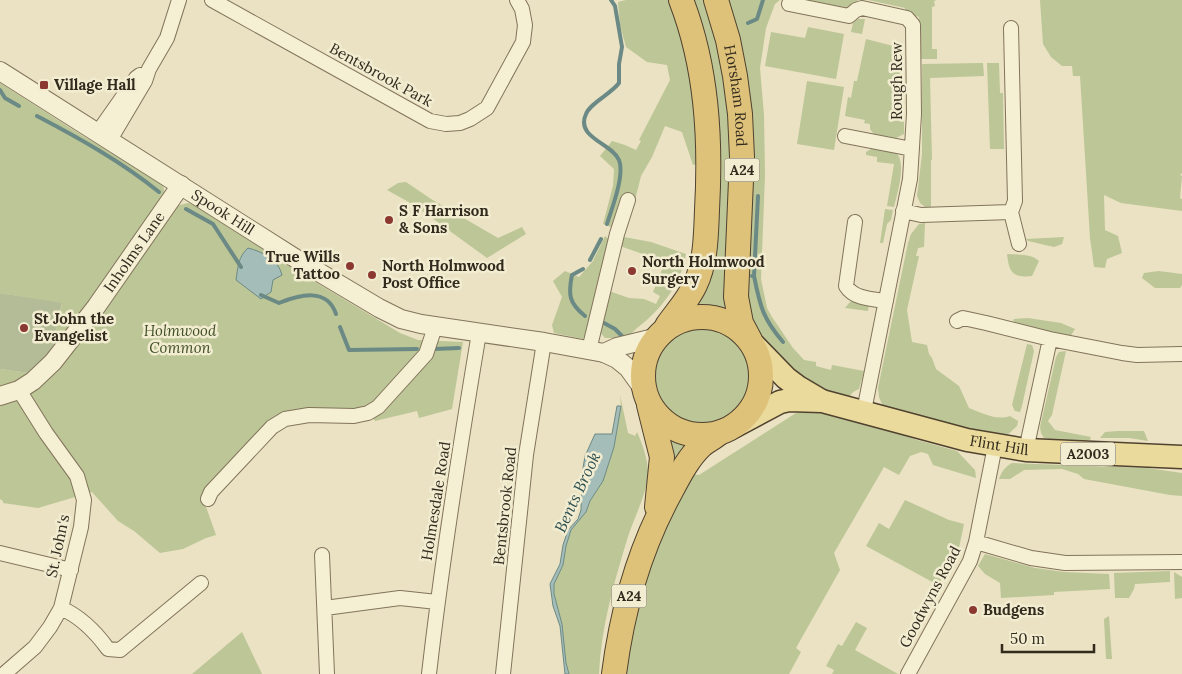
<svg xmlns="http://www.w3.org/2000/svg" width="1182" height="674" viewBox="0 0 1182 674" font-family="Lora,serif">
  <rect width="100%" height="100%" fill="#eae2c2"/>
  <path fill="#bcc697" d="M626,0h43c24,51 28,109 29,164l-5,1 -11,-33 -17,-6 -13,31 -11,19 -6,24 -13,-5 -11,32 -8,-3 10,-38 1,-17 -14,-13 12,-15 13,4 11,5 5,-9 -2,-1 31,-60 -3,-15 -20,-3 -21,-15 -6,-22 -2,-23z
    M691,0h17l26,132 -3,183c-14,-6 -26,-9 -41,-6l18,-38z
    M722,0h58l-5,4 -9,24 -6,40 4,47 1,60 -4,104 6,29 5,9 21,31 11,12 12,2v4l15,4 1,-5 32,6 -5,18 -6,3 -7,9 -59,-29 -43,-56z
    M807,0h51l-7,9z
    M868,0h69l-3,1 1,5 -3,1v42h5v10h-18v-42l-14,-4v-5z
    M1040,0h142v173l-2,2 2,1 -2,22 2,1v12l-61,-8 -17,-8 1,35 13,6 4,17 -15,6 -2,9 -11,-1 -4,-29 -10,-162h-7l-1,-10h-10l-11,-9 -8,-13z
    M858,19h7l-3,15 -11,-2 2,-9z
    M808,27l36,7 -8,45 -71,-13 6,-34 34,6z
    M866,39l31,8 6,7 1,13 -4,7 -1,32 5,5v23l-8,4 -22,-4 -4,-5v-5l-6,-1 1,-3 -20,-4 3,-19 3,1 3,-17h3z
    M983,63l1,13 -54,2 2,82h-1v47h-6l-5,-4 -3,-7 5,-42v-90z
    M987,63h12l1,30h3l1,56h-14z
    M807,81l37,6 -10,63 -37,-6z
    M0,83l83,53 74,43c7,5 8,10 7,19l12,8 12,-3 8,2 96,63 108,65 18,7 45,2 -11,67 -33,9 -2,-7 -42,10 -9,-14 -12,3 -70,2 -79,92 11,31 -10,3 -23,11 -23,4 -26,-22 -16,-10 -26,-29 -54,16 -35,-5v-2l-3,-2v-130l29,4 23,-24 10,-45 -62,-11z
    M873,148c6,1 18,2 23,5 11,9 1,42 -2,54l-7,-1 7,-42 -17,-2v-5l-11,-2v-3z
    M406,182l25,17 67,39 24,-11 4,7 -39,24 -73,-53 -27,-15 11,-7z
    M885,209l8,1 -2,10 -4,4 -4,19h-3z
    M925,223l-1,24 -6,1 -2,8h3l-12,54 5,32 15,3 2,9 3,4 4,11 23,17 10,22c13,5 28,13 41,8l8,5 -1,5 -14,13 -119,-30 -5,-12 -1,-9 30,-145 3,-9 8,-10z
    M605,236l5,4 -20,86 -7,13 -29,-6 -2,-8 10,-28 -9,-16 12,-10 14,6 14,-16z
    M624,237l27,5 35,12c-5,30 -25,56 -49,74 -3,3 -8,8 -12,10 -6,1 -14,0 -20,0l-6,-7 10,-40 20,7 15,1 12,5 4,-8 -7,-4 10,-25 -9,-9 -34,-12z
    M1064,237l-2,7 -8,3 -26,-6 -2,-2z
    M1007,254c11,1 24,-1 32,7l-7,15c-19,2 -23,-3 -25,-22z
    M1159,271l23,3v11l-2,3h-25l-13,-10 2,-5z
    M855,301l14,3 -1,7 -23,-3 5,-6z
    M1028,318l33,5 14,6 -5,8 -43,-10 -14,-6 1,-2z
    M653 376a49 49 0 1 1 98 0a49 49 0 1 1-98 0Z
    M1027,344l5,1 2,6 -12,55 -2,6 -5,-1 -3,-6z
    M1066,351l-14,64 -4,6 7,9 36,7 -1,3 -22,3 -24,-5 -3,-5 -1,-6 16,-70 3,-5z
    M620,395l8,38 7,3 2,-4c6,13 12,31 11,45 -3,21 -16,45 -22,66 -13,43 -25,86 -27,131h-30l-3,-11 -4,-39 -8,-30v-10l9,-19 3,-19 5,-16 15,-18 4,-11 13,-21 11,-33 7,-41z
    M810,410l52,10 55,20 40,11 18,19 1,8 -43,-13 -5,-11 -7,-2 -11,4 -11,19 -15,-8 -50,86 6,17 -44,78 5,4 -12,22h-166l21,-101 47,-99 8,1 97,-62z
    M1118,431h26l4,10 -19,-3h-29l5,-6z
    M663,432l19,10 10,2 -20,30z
    M1012,463l135,5 35,5v23l-12,-1 -86,-16 -6,-5 -16,-5 -38,1 -14,9h-11c3,-8 6,-12 13,-16z
    M905,500l44,20 15,4 -5,24 -21,37 -72,-39 13,-23 10,6z
    M985,554l50,14 29,4 45,2 1,15 -56,3v3l-53,3 -1,-15 -15,-9 -7,-8z
    M1170,571v11l-35,2 -1,5 -5,9h-14l-1,-25z
    M1174,572l8,5v21l-7,1z
    M1109,616l3,43h-6l-2,-40z
    M856,622l11,6 -12,22 43,24h-66l2,-4 -8,-4 12,-22 4,2z
    M242,632l20,42h-70z"/>
  <path fill="#b3bc96" d="M0,293l62,10 -10,46 -23,24 -29,-4z"/>
  <path fill="#a4bdb8" stroke="#6c8a85" d="M248,248c15,4 30,11 34,27l-9,5 -2,12 -10,7 -25,-19c2,-13 2,-23 12,-32z
    M617,406h4l-7,41 -11,34 -13,20 -4,11 -15,18 -5,16 -3,19 -9,19v10l8,30 4,39 3,11h-4l-5,-48 -7,-20 -3,-22 10,-20 3,-19 5,-15 10,-11 3,-9 1,-36 3,-18 10,-22h17z"/>
  <g fill="none" stroke-linecap="round" stroke-linejoin="round">
    <path stroke="#6c8a85" stroke-width="4" d="M748,23l9,-4 6,-19
      M0,90l5,8 14,8
      M37,116c42,22 85,46 122,76
      M186,209l27,15 28,43
      M607,224c5,-16 18,-49 12,-64 -7,-17 -44,-22 -33,-46 4,-11 25,-20 33,-31v-19l3,-17 -7,-41 -4,-6
      M590,260l11,-21
      M583,269l-11,6c-4,20 -3,28 13,41
      M752,276h2l4,-80
      M754,276c6,30 9,43 29,66
      M261,295l18,8c20,-8 48,-16 57,11
      M604,323l11,6 7,7
      M340,327l9,23 68,-1
      M434,349l25,-1"/>
    <g stroke="#82745b" stroke-width="16">
      <path id="minor" d="M212,0l218,121 16,3 14,-1 10,-4 17,-11 36,-66 2,-17 -3,-16 -5,-9
        M789,4l60,12 7,-6 6,-2 45,10 6,7 1,89 -4,65 -46,232
        M1011,28l4,173 -4,11 8,32
        M98,132l38,-54 4,-3
        M845,136l67,13
        M110,140l35,-59 4,-12 18,-31 12,-38
        M903,211l18,4 90,-3
        M855,222l-9,64c8,13 26,13 40,15
        M957,321l6,-3 23,5 64,16 72,14 15,2 45,-1
        M589,350l28,-116 11,-34
        M1026,450l24,-111
        M208,499l3,-7 61,-65 13,-8 24,-4 45,1 14,-3 10,-6 48,-53 9,-27
        M976,542l55,16 34,5 117,-1
        M0,553l71,17
        M322,555l5,119
        M61,608c20,9 34,23 47,41l12,1 81,-67
        M325,608l75,-10 37,4
        M4,674l31,-27 15,-20 11,-19 20,-81 3,-27 -7,-24 -31,-43 -27,-43
        M429,674c13,-114 31,-228 50,-341
        M503,674l23,-219 18,-113
        M908,674l62,-113 6,-19 19,-96"/>
    </g>
    <g stroke="#82745b" stroke-width="20">
      <g id="tertiary">
        <path id="s1" d="M0,71l295,187 84,50 22,11 20,5 123,18 60,11 13,6 11,9 18,25"/>
        <path d="M604,353l13,-6 37,-9"/>
        <path id="s2" d="M0,396l19,-6 14,-9 20,-19 43,-55 85,-122"/>
      </g>
    </g>
    <g stroke="#50422f" stroke-width="25">
      <g id="primary">
        <path d="M754,345l32,33 12,9 22,13"/>
        <path id="s3" d="M735,426l45,-24 9,-2 33,1 145,39 59,10 156,7"/>
      </g>
    </g>
    <g stroke="#50422f" stroke-width="26">
      <g id="trunk">
        <path id="s4" d="M716,0l12,40 7,36 5,38 2,43 -6,140 5,26 9,17"/>
        <circle cx="702" cy="376" r="59"/>
        <path d="M667,326c9,-13 21,-26 28,-41 11,-23 11,-50 12,-75 4,-71 0,-143 -26,-210"/>
        <path d="M649,405l13,52 -5,50"/>
        <path d="M614,674c8,-63 26,-126 56,-181 9,-17 18,-35 32,-48 5,-4 11,-7 16,-11"/>
      </g>
    </g>
    <use href="#minor" stroke="#f5efd4" stroke-width="14"/>
    <use href="#tertiary" stroke="#f5efd4" stroke-width="18"/>
    <use href="#primary" stroke="#eada9c" stroke-width="22"/>
    <use href="#trunk" stroke="#dec27a" stroke-width="24"/>
  </g>
  <g fill="#8b3930" stroke="#f2ecd1" stroke-width="2">
    <rect x="39" y="80" width="10" height="10" rx="2.5"/>
    <circle cx="389" cy="220" r="5"/>
    <circle cx="350" cy="266" r="5"/>
    <circle cx="632" cy="271" r="5"/>
    <circle cx="372" cy="275" r="5"/>
    <circle cx="24" cy="328" r="5"/>
    <circle cx="973" cy="610" r="5"/>
  </g>
  <g text-anchor="middle" stroke-width="5" stroke-linejoin="round" paint-order="stroke">
    <g fill="#f2ecd1" stroke="#6c6454" stroke-width="1">
      <rect x="724.5" y="158.5" width="35" height="23" rx="4"/>
      <rect x="1060.5" y="442.5" width="55" height="23" rx="4"/>
      <rect x="611.5" y="584.5" width="35" height="23" rx="4"/>
    </g>
    <g font-size="14" font-weight="bold" fill="#332a1e">
      <text x="742" y="175">A24</text>
      <text x="1088" y="459">A2003</text>
      <text x="629" y="601">A24</text>
    </g>
    <g font-size="15" fill="#332a1e" stroke="#f2ecd1">
      <text transform="translate(381 75) rotate(29)" y="5">Bentsbrook Park</text>
      <text transform="translate(897 81) rotate(-90)" y="5">Rough Rew</text>
      <text dy="5" stroke="none"><textPath href="#s4" startOffset="98">Horsham Road</textPath></text>
      <text dy="5" stroke="none"><textPath href="#s1" startOffset="264">Spook Hill</textPath></text>
      <text dy="5" stroke="none"><textPath href="#s2" startOffset="201">Inholms Lane</textPath></text>
      <text dy="5" stroke="none"><textPath href="#s3" startOffset="276">Flint Hill</textPath></text>
      <text transform="translate(436 501) rotate(-81)" y="5">Holmesdale Road</text>
      <text transform="translate(505 506) rotate(-84)" y="5">Bentsbrook Road</text>
      <text transform="translate(58 546) rotate(-78)" y="5">St. John's</text>
      <text transform="translate(930 597) rotate(-62)" y="5">Goodwyns Road</text>
    </g>
    <g font-size="15" font-weight="bold" fill="#332a1e" stroke="#f2ecd1" text-anchor="start">
      <text x="54" y="90">Village Hall</text>
      <text x="399" y="216">S F Harrison<tspan x="399" dy="17">&amp; Sons</tspan></text>
      <text x="340" y="262" text-anchor="end">True Wills<tspan x="340" dy="17">Tattoo</tspan></text>
      <text x="642" y="267">North Holmwood<tspan x="642" dy="17">Surgery</tspan></text>
      <text x="382" y="271">North Holmwood<tspan x="382" dy="17">Post Office</tspan></text>
      <text x="34" y="324">St John the<tspan x="34" dy="17">Evangelist</tspan></text>
      <text x="983" y="615">Budgens</text>
    </g>
    <g font-size="15" font-style="italic" fill="#3f4e26" stroke="#f2ecd1">
      <text x="180" y="336">Holmwood<tspan x="180" dy="17">Common</tspan></text>
    </g>
    <g font-size="16" font-style="italic" fill="#2e5051" stroke="#f2ecd1">
      <text transform="translate(577 492) rotate(-65)" y="6">Bents Brook</text>
    </g>
  </g>
  <path d="M1002 644v8h92v-8" fill="none" stroke="#332a1e" stroke-width="2.5"/>
  <text x="1010" y="644" font-size="15" fill="#332a1e" stroke="#f2ecd1" stroke-width="4" paint-order="stroke">50 m</text>
</svg>
